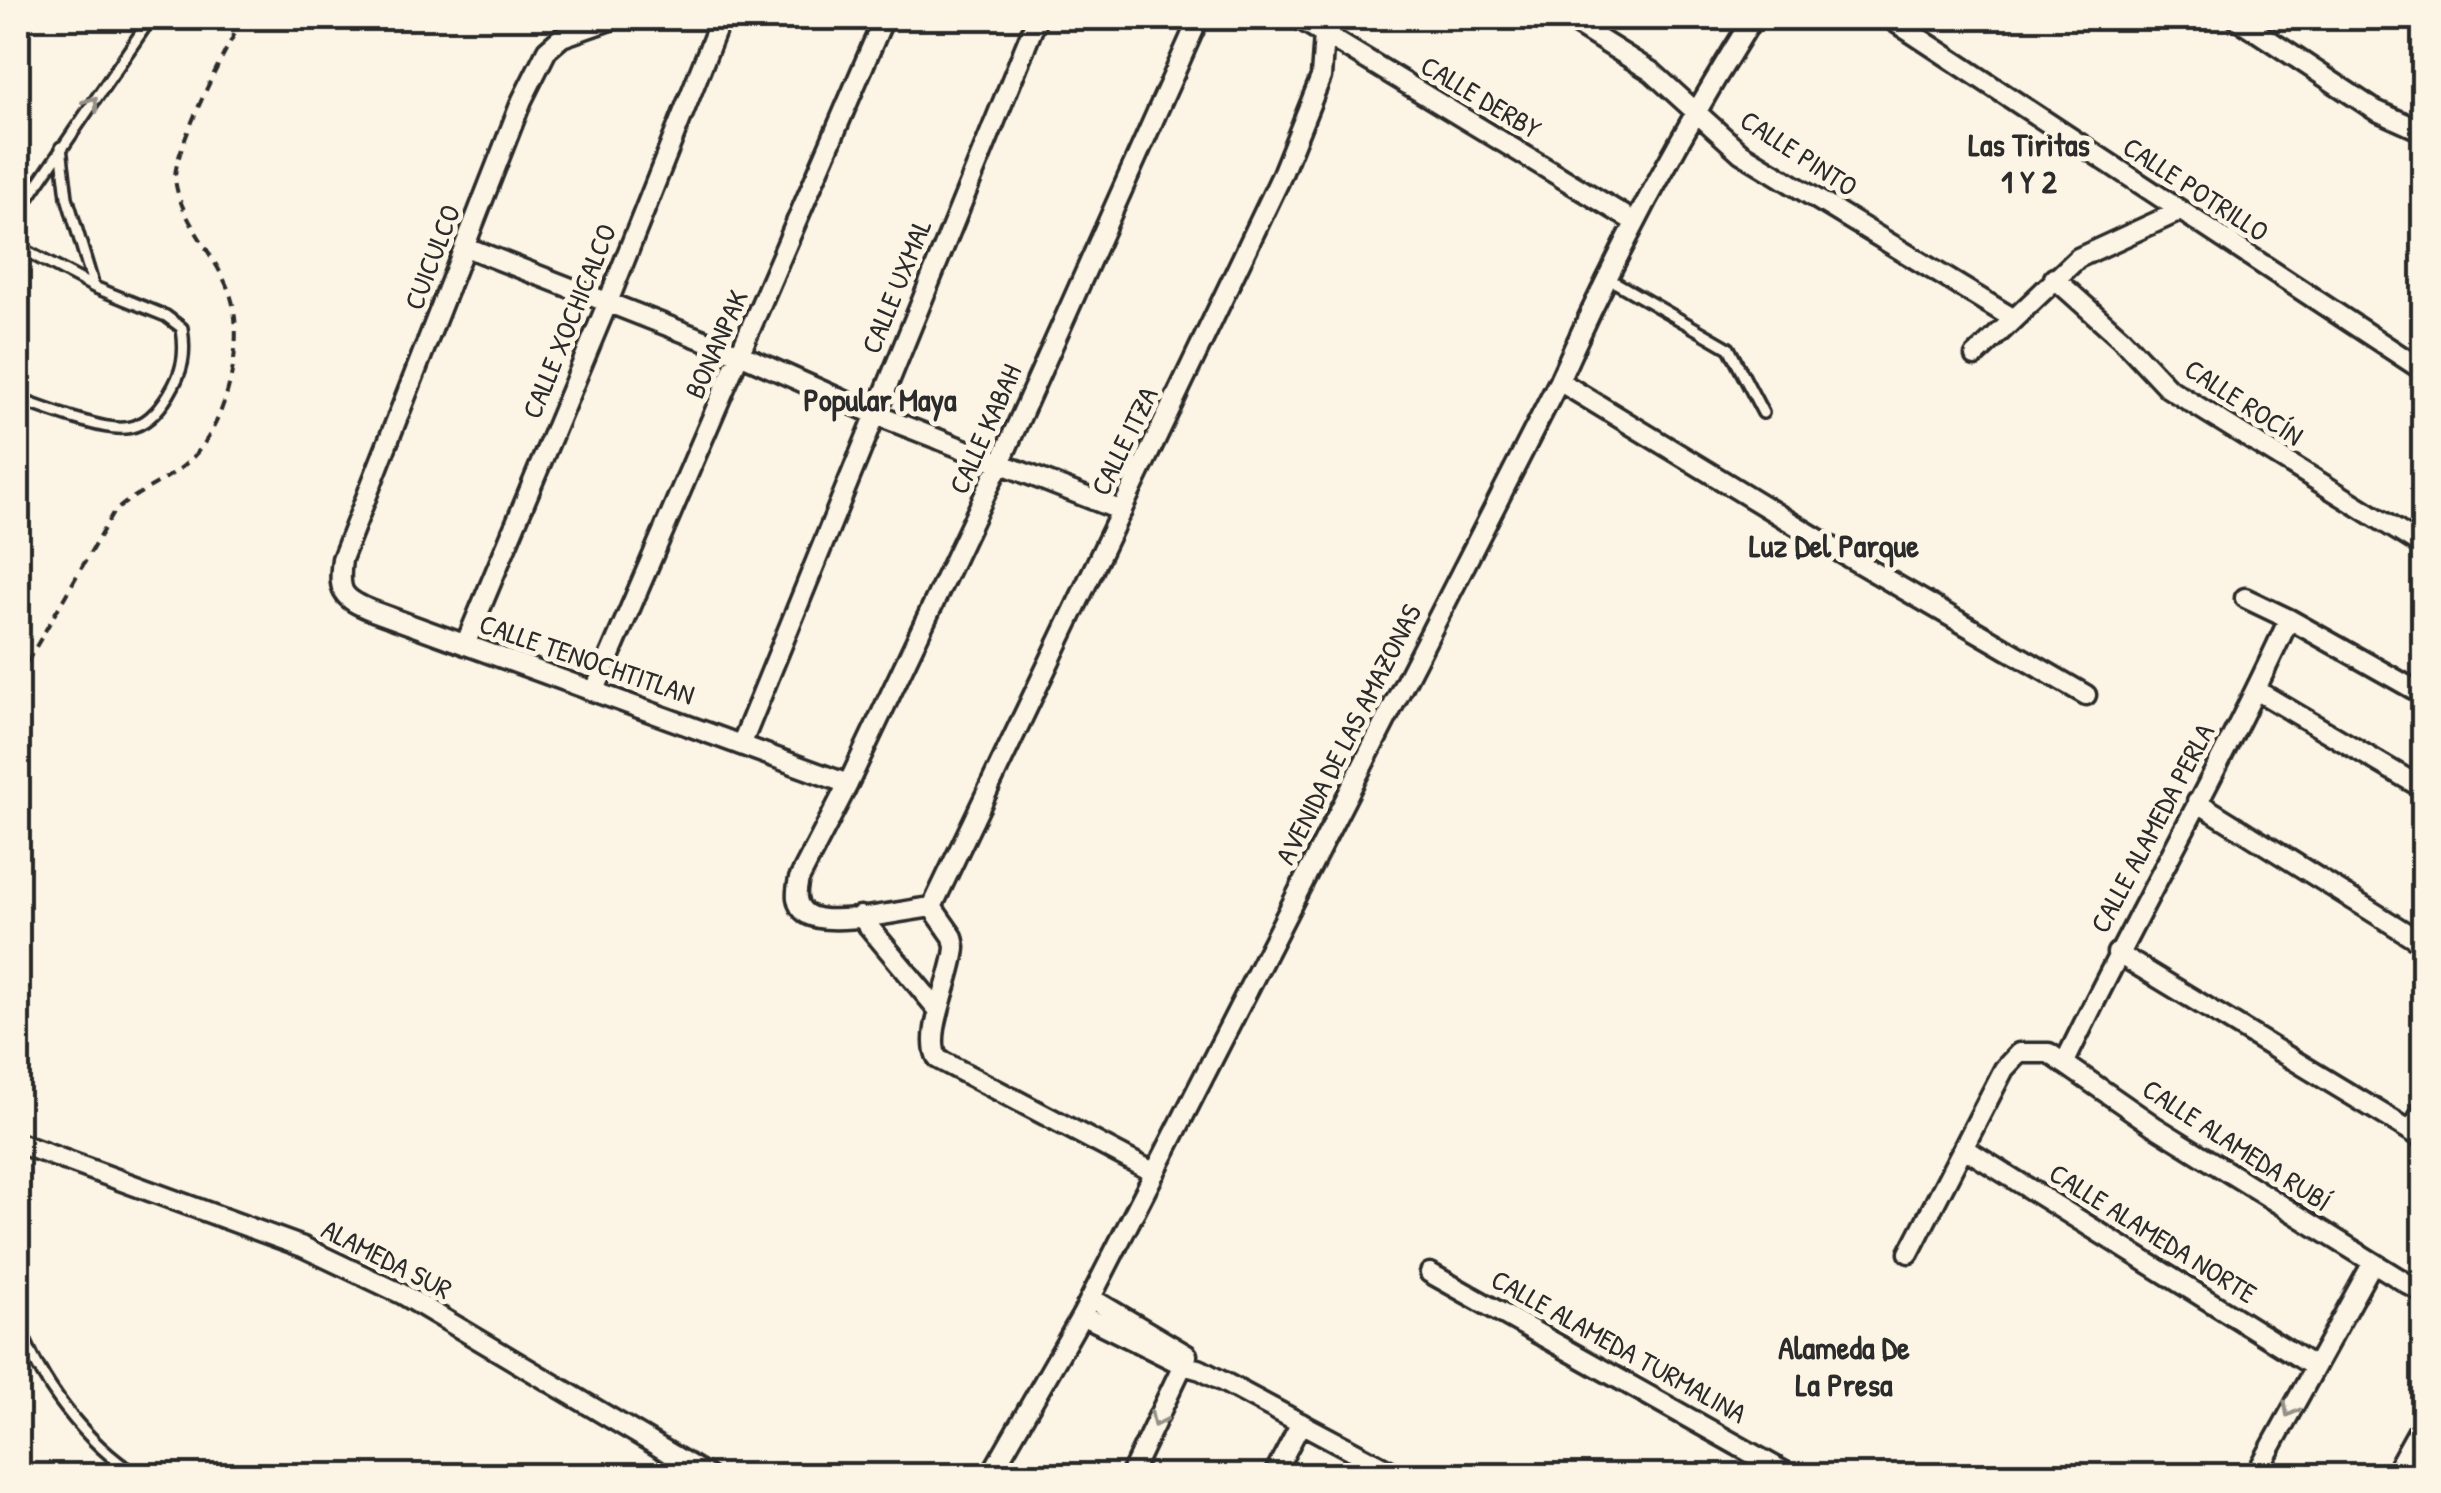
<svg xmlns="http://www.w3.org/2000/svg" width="2441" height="1493" viewBox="0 0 2441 1493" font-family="'Patrick Hand',sans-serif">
  <rect width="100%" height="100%" fill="#fcf5e5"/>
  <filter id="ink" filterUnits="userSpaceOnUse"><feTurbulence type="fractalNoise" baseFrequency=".01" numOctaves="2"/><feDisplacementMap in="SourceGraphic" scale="20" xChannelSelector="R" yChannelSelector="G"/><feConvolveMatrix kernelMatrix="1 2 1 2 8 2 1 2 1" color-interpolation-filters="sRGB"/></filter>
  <g filter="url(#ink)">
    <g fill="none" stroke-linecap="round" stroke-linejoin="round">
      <g stroke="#2b2b2b" stroke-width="16">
        <path id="service" d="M18,213l133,-195
          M18,247l76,40
          M1606,277l123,71 34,65
          M18,399c19,7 38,14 58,20 44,13 67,18 93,-25 14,-23 17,-39 13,-66l-16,-12 -72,-29 -27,-90 -6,-50
          M18,1322c21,59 66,120 120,154"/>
      </g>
      <g stroke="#2b2b2b" stroke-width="25">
        <path id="minor" d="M616,18l-54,19 -15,13 -25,50 -180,459c-4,33 -1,39 31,52l475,173
          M1199,18l-199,445 -152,321 -49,95c-3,13 -5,26 8,35 22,14 99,-4 125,-7l348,-728 41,-102 3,-43
          M1298,18l337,204
          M1566,18l86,54 89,81 273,166
          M1889,18l535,353
          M2236,18l139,92 49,22
          M466,247l276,108 132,59 248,97
          M2054,278l67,60 47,50 256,159
          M1975,356l103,-98 102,-47
          M1559,381l284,173 243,141
          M2245,598l44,21 135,76
          M465,645l143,-343 113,-284
          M595,690l289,-672
          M2256,690l168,99
          M742,743l295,-725
          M2197,802l227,142
          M932,907l21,30 2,10c-1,29 -32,87 -17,112l217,114
          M860,916l79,95
          M2117,953l307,186
          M2064,1064c72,-150 156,-294 225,-445
          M2411,1131l13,-23
          M18,1143l285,104 99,47 306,182
          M1964,1148l349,218
          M1909,1253l95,-184 15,-16h30l105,73 270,168
          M1430,1273l362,203
          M1091,1298l96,57
          M1082,1315l101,50 18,5 199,106
          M990,1476l92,-161 477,-934c56,-126 121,-247 194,-363
          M1130,1476l57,-120
          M1273,1476l28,-53
          M2255,1476l117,-212
          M2393,1476l31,-56"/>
      </g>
      <path stroke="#2b2b2b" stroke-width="4" stroke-dasharray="10 8" stroke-linecap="butt" d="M18,678l95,-165c24,-23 59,-33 81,-57 33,-35 51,-113 37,-159 -13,-41 -51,-75 -56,-118 -2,-27 52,-135 69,-161"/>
      <use href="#service" stroke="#fcf5e5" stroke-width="9"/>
      <use href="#minor" stroke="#fcf5e5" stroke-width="18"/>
    </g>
    <defs><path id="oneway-chevron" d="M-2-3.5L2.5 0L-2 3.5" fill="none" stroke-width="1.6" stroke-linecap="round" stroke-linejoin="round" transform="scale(2.5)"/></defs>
    <g stroke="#949088">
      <use href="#oneway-chevron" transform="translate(92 103) rotate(-55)"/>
      <use href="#oneway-chevron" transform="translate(2290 1410) rotate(118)"/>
      <use href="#oneway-chevron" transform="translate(1157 1420) rotate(115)"/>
    </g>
  </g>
  <g text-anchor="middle" stroke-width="10" stroke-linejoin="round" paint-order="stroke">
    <g font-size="28" fill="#2b2b2b" stroke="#fcf5e5">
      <text transform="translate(1481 97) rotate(31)" y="10">CALLE DERBY</text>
      <text transform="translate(1799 153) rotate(33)" y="10">CALLE PINTO</text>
      <text transform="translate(2196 189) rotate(33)" y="10">CALLE POTRILLO</text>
      <text transform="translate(432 257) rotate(-69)" y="10">CUICULCO</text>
      <text transform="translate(896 286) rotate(-68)" y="10">CALLE UXMAL</text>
      <text transform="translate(569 321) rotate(-68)" y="10">CALLE XOCHICALCO</text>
      <text transform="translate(716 344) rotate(-66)" y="10">BONANPAK</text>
      <text transform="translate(2244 402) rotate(33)" y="10">CALLE ROCÍN</text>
      <text transform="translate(985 429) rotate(-66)" y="10">CALLE KABAH</text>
      <text transform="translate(1124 441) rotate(-64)" y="10">CALLE ITZA</text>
      <text transform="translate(587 659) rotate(19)" y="10">CALLE TENOCHTITLAN</text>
      <text transform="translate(1348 734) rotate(-63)" y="10">AVENIDA DE LAS AMAZONAS</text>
      <text transform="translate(2152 828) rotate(-62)" y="10">CALLE ALAMEDA PERLA</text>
      <text transform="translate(2237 1145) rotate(33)" y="10">CALLE ALAMEDA RUBÍ</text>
      <text transform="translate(2153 1233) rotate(32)" y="10">CALLE ALAMEDA NORTE</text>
      <text transform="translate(387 1259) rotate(27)" y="10">ALAMEDA SUR</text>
      <text transform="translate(1619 1346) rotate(29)" y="10">CALLE ALAMEDA TURMALINA</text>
    </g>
    <g font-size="32" font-weight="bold" fill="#2b2b2b" stroke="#fcf5e5">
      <text x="2029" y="156">Las Tiritas<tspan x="2029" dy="37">1 Y 2</tspan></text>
      <text x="880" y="411">Popular Maya</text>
      <text x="1834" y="557">Luz Del Parque</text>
      <text x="1844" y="1359">Alameda De<tspan x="1844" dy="37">La Presa</tspan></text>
    </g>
  </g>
  <rect width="2441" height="1493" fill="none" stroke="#fcf5e5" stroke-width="60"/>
  <rect x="30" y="30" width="2381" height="1433" fill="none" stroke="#2b2b2b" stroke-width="4" filter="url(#ink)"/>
</svg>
